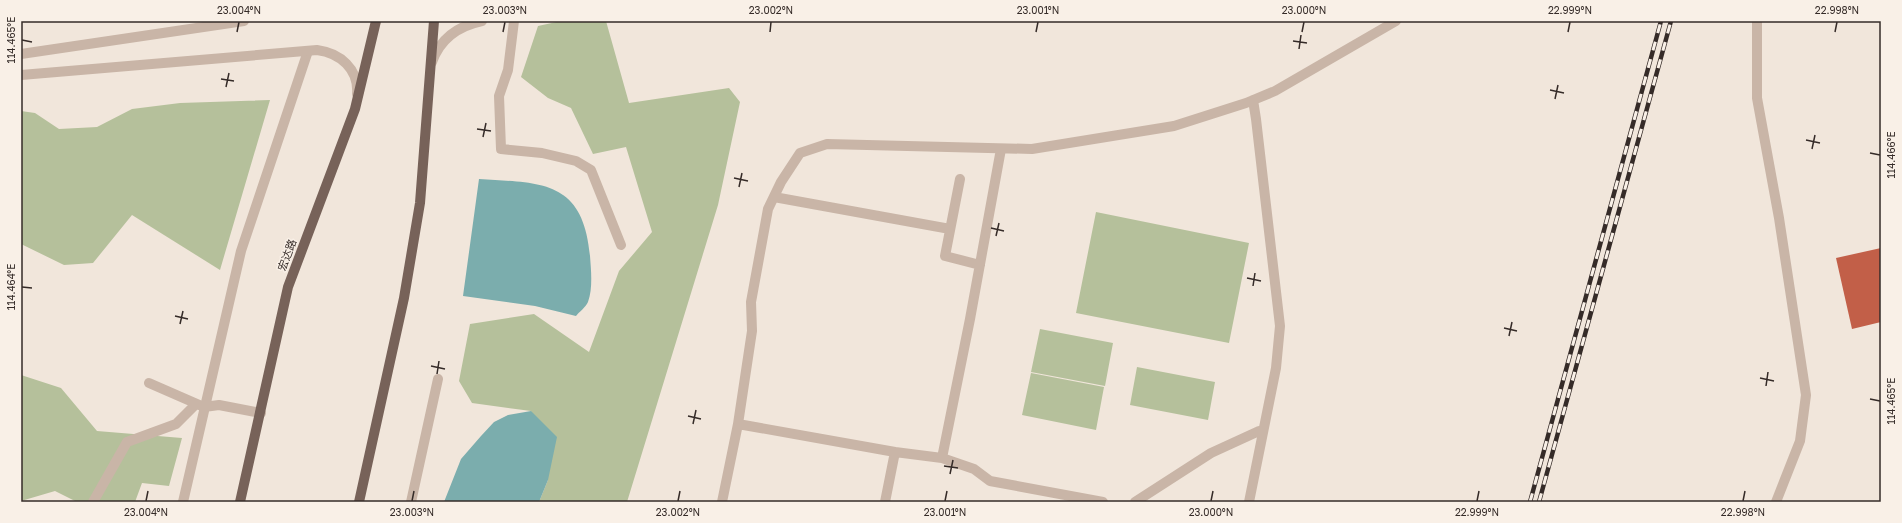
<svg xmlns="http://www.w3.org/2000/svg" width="1902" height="523" viewBox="0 0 1902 523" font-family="'Golos Text','Noto Sans SC',sans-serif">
  <rect width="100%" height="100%" fill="#f1e6db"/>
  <path fill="#b5c09b" d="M561,21h45l23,82 100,-15 11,14 -22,103 -91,297h-88l9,-22 -17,-69 -59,-8 -13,-22 11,-57 64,-10 55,38 30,-81 33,-39 -26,-85 -33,7 -22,-46 -23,-10 -27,-21 17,-51z
    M270,100l-50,170 -88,-55 -39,48 -29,2 -43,-21v-133l14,2 24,16 38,-2 35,-18 48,-6z
    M1096,212l153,31 -20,100 -153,-30z
    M1040,329l73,14 -8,43 -74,-14z
    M1137,367l78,15 -7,38 -78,-15z
    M1031,373l73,14 -8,43 -74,-15z
    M21,375l40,13 36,43 85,7 -13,48 -27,-3 -7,19h-58l-22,-11 -34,10z"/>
  <path fill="#7badad" d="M479,179c63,4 104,1 111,77 1,14 3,32 -2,46 -2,5 -9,10 -12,14l-41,-10 -72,-10z
    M531,411l26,26 -9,43 -9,22h-95l17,-43 20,-23 13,-14 14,-7z"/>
  <path fill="#c25f48" d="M1881,248v74l-29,7 -16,-71z"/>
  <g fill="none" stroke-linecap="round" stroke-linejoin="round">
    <path stroke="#c9b5a7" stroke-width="10" d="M514,21l-6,49 -9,26 2,53 41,4 34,8 15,9 30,75
      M1757,21v77l22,120 27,177 -6,46 -24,61
      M1001,149l-31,170 -28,139 -47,-6 -157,-28 14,-93 -1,-29 17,-93 13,-27 19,-29 27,-9 205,5 142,-23 72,-23 29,-12 121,-70
      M960,179l-15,77 35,9
      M774,197l176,32
      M149,383l55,24 15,-2 42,8
      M942,458l32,11 16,12 113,21
      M93,502l34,-60 49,-18 20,-20
      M183,502l58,-251 67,-200
      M411,502l27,-123
      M722,502l16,-78
      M885,502l10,-50
      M1135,502l76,-49 48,-22 4,1
      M1249,502l27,-134 4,-42 -24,-207 -3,-19"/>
    <path stroke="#c9b5a7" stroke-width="10" d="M21,54l223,-33
      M432,62c8,-23 26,-36 50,-41
      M21,75l296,-25c23,3 42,19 40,44"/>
    <path stroke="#776259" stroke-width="10" d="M240,502l48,-215 67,-178 21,-88
      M359,502l45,-204 16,-95 14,-182"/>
    <g stroke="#352b28" stroke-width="4.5">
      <path id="rail" d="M1530,502l131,-481
        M1539,502l132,-481"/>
    </g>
    <use href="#rail" stroke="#f9f0e7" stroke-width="3" stroke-dasharray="9" stroke-linecap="butt"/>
  </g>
  <path fill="none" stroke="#352b28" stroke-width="1.5" d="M237,32l2,-10M503,32l2,-10M770,32l1,-10M1036,32l2,-10M1302,32l2,-10M1568,32l2,-10M1835,32l2,-10M22,40l10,2M1293,41l14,2M1299,49l2,-14M221,79l13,2M226,87l3,-14M1550,90l14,3M1555,99l3,-14M477,129l14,2M483,137l3,-14M1806,140l14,3M1812,149l3,-14M1870,153l10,2M734,178l14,3M739,187l3,-14M991,228l13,3M996,236l3,-13M1247,278l14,3M1253,286l2,-13M22,287l10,1M175,316l13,3M180,324l3,-13M1504,328l13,3M1509,336l3,-14M431,366l14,3M437,374l2,-13M1760,378l14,3M1766,386l2,-14M1870,399l10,2M688,416l13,3M693,424l3,-14M944,466l14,2M950,474l3,-14M146,501l2,-10M412,501l2,-10M678,501l2,-10M945,501l2,-10M1211,501l2,-10M1477,501l2,-10M1743,501l2,-10"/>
  <g text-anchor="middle" stroke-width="3" stroke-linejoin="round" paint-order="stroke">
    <g font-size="11" fill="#352b28" stroke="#f9f0e7">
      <text transform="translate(287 255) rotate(-70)" y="4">宏达路</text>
    </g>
  </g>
  <rect width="1902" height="523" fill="none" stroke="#f9f0e7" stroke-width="44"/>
  <rect x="22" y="22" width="1858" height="479" fill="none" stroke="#352b28" stroke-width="1.5"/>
  <g font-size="10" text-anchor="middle" fill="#352b28">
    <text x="239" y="14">23.004°N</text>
    <text x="505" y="14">23.003°N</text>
    <text x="771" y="14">23.002°N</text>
    <text x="1038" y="14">23.001°N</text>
    <text x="1304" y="14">23.000°N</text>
    <text x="1570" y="14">22.999°N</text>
    <text x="1837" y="14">22.998°N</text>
    <text transform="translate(11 40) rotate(-90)" y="4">114.465°E</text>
    <text transform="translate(1891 155) rotate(-90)" y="4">114.466°E</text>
    <text transform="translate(11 287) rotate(-90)" y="4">114.464°E</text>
    <text transform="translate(1891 401) rotate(-90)" y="4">114.465°E</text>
    <text x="146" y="516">23.004°N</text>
    <text x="412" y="516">23.003°N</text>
    <text x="678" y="516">23.002°N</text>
    <text x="945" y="516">23.001°N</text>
    <text x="1211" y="516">23.000°N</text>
    <text x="1477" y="516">22.999°N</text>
    <text x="1743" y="516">22.998°N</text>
  </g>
</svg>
